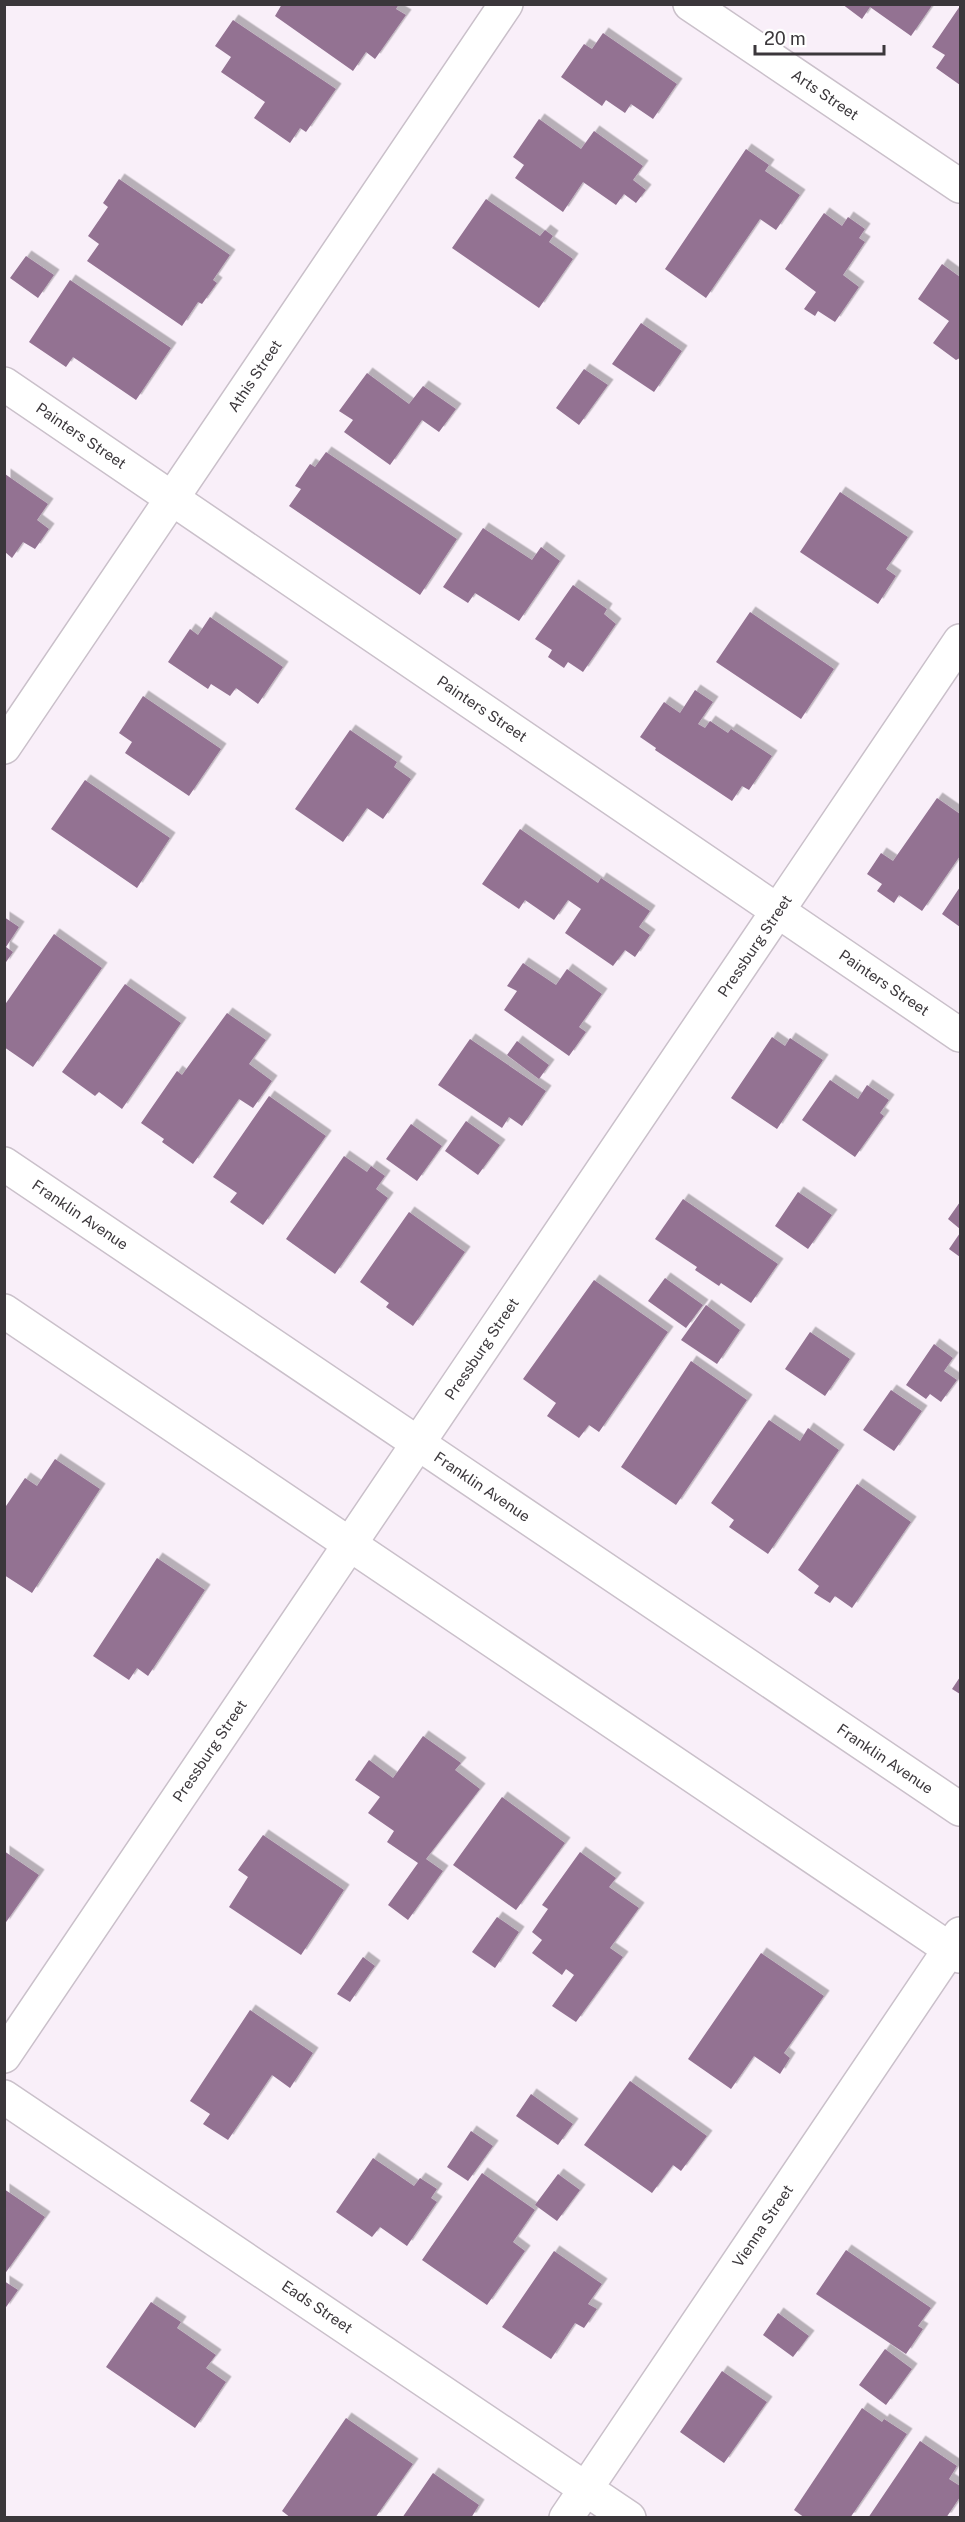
<svg xmlns="http://www.w3.org/2000/svg" width="965" height="2522" viewBox="0 0 965 2522" font-family="'Public Sans',sans-serif">
  <defs>
    <filter id="shadow"><feDropShadow dx="5.5" dy="-5.5" stdDeviation="0" flood-color="#0004"/></filter>
  </defs>
  <rect width="100%" height="100%" fill="#f9eff9"/>
  <path fill="#937292" filter="url(#shadow)" d="M282,4h117l-3,5 10,6 -31,44 -9,-7 -13,19 -78,-55z
    M842,4h91l-22,32 -41,-29 -8,12z
    M960,6v79l-24,-17 9,-13 -13,-8z
    M233,20l103,69 -30,43 -6,-4 -10,15 -36,-25 11,-16 -44,-30 10,-15 -16,-11z
    M603,33l74,51 -24,35 -22,-15 -6,9 -19,-13 -4,6 -41,-29 23,-33 8,5z
    M539,119l42,30 13,-18 49,35 -10,14 13,10 -10,13 -12,-9 -8,11 -33,-23 -20,30 -48,-34 9,-13 -11,-8z
    M746,149l23,16 -4,6 35,24 -24,35 -16,-11 -54,79 -41,-29z
    M119,179l111,76 -17,25 4,3 -15,21 -4,-2 -16,24 -95,-65 12,-17 -11,-8 20,-29 -5,-4z
    M486,199l54,37 5,-6 8,6 -4,6 24,17 -34,49 -87,-60z
    M824,213l18,13 6,-9 17,12 -6,9 6,4 -22,33 16,12 -24,35 -17,-11 -3,5 -11,-7 12,-17 -31,-23z
    M26,256l28,19 -16,23 -28,-20z
    M942,264l18,13v81l-4,2 -23,-17 16,-22 -31,-22z
    M70,280l101,68 -35,52 -63,-43 -7,10 -37,-25z
    M641,323l41,28 -28,41 -42,-28z
    M584,369l24,16 -29,40 -23,-17z
    M367,373l42,31 14,-18 33,23 -17,23 -17,-12 -32,45 -46,-33 9,-12 -14,-9z
    M326,452l131,87 -37,56 -131,-89 12,-17 -6,-3 15,-22 5,3z
    M5,474l43,30 -11,16 12,9 -14,20 -12,-7 -11,16 -7,-6z
    M840,492l68,45 -22,32 10,7 -18,28 -78,-52z
    M483,528l49,32 9,-13 19,14 -41,60 -44,-28 -7,10 -25,-16z
    M573,585l34,24 -3,5 12,10 -33,48 -15,-10 -4,6 -16,-11 4,-7 -17,-11z
    M750,612l84,57 -33,50 -85,-57z
    M210,617l73,50 -25,37 -22,-16 -6,8 -19,-12 -3,5 -40,-27 22,-33 8,6z
    M695,690l18,12 -15,22 7,4 5,-7 18,12 3,-4 41,27 -23,34 -7,-4 -10,15 -77,-51 1,-2 -16,-11 24,-35 16,11z
    M143,696l78,53 -32,47 -64,-43 7,-11 -13,-9z
    M350,730l47,32 -3,5 17,12 -28,40 -16,-11 -24,34 -48,-33z
    M85,780l85,58 -33,50 -86,-59z
    M937,798l23,16v42l-38,55 -23,-16 -5,8 -17,-12 5,-7 -15,-10 14,-21 12,8z
    M520,829l78,54 3,-5 49,33 -11,16 11,8 -15,22 -10,-7 -12,16 -48,-33 16,-24 -13,-9 -14,20 -29,-20 -6,9 -37,-25z
    M960,887v40l-18,-13z
    M4,917l15,10 -13,20 7,5 -9,13z
    M54,934l48,34 -69,99 -29,-20v-41z
    M523,963l33,22 11,-16 35,25 -23,33 7,5 -17,24 -65,-46 13,-19 -10,-5z
    M125,984l56,39 -59,86 -23,-17 -4,4 -33,-24z
    M227,1013l39,27 -17,24 23,17 -19,27 -14,-9 -46,65 -31,-22 2,-3 -23,-16 36,-52 5,4z
    M772,1037l13,9 5,-8 33,22 -46,69 -46,-31z
    M470,1039l76,52 -24,35 -13,-9 -7,11 -64,-43z
    M517,1041l32,24 -10,14 -32,-24z
    M830,1080l28,19 9,-14 22,15 -9,13 4,3 -29,41 -53,-37z
    M269,1096l57,40 -63,89 -33,-23 7,-9 -24,-16z
    M466,1121l34,24 -22,30 -33,-24z
    M411,1124l31,22 -25,35 -31,-22z
    M344,1156l23,16 4,-6 14,10 -9,13 12,9 -53,76 -49,-35z
    M798,1192l34,23 -24,34 -33,-23z
    M683,1199l95,65 -27,39 -30,-20 -2,3 -24,-16 2,-3 -42,-28z
    M960,1202v27l-12,-10z
    M409,1212l56,40 -52,74 -27,-19 3,-4 -29,-21z
    M960,1233v24l-11,-8z
    M665,1278l38,27 -17,23 -38,-27z
    M594,1280l74,52 -69,100 -10,-7 -10,13 -32,-22 9,-13 -33,-24z
    M706,1305l34,25 -23,34 -36,-24z
    M810,1332l40,27 -25,37 -40,-27z
    M934,1344l19,14 -9,13 13,9 -16,22 -11,-8 -4,5 -20,-14z
    M691,1361l56,39 -71,105 -55,-38z
    M891,1390l31,21 -28,40 -31,-21z
    M769,1420l31,21 8,-13 31,22 -71,104 -39,-27 5,-7 -23,-17z
    M55,1459l45,30 -68,104 -28,-18v-66l21,-31 12,8z
    M857,1484l54,38 -59,86 -17,-12 -5,7 -16,-10 5,-7 -21,-16z
    M157,1558l48,32 -57,86 -11,-8 -8,12 -36,-24z
    M960,1677v17l-8,-5z
    M423,1736l38,27 -6,7 25,19 -54,70 17,12 -35,49 -20,-15 30,-42 -31,-21 7,-11 -26,-18 12,-16 -25,-17 14,-20 24,18z
    M502,1797l63,46 -49,67 -63,-45z
    M263,1835l81,55 -43,65 -72,-48 19,-30 -10,-7z
    M4,1851l35,24 -35,50z
    M580,1852l36,26 -7,9 30,21 -29,40 13,9 -47,65 -24,-16 22,-31 -8,-6 -4,6 -30,-22 10,-13 -10,-8 16,-23 -6,-4z
    M497,1917l22,15 -24,36 -23,-16z
    M761,1953l63,43 -40,57 6,5 -10,16 -26,-18 -23,33 -43,-30z
    M363,1957l12,9 -25,36 -13,-8z
    M250,2010l63,43 -23,35 -18,-13 -44,65 -25,-16 7,-10 -20,-13z
    M630,2081l77,55 -26,35 -8,-6 -21,28 -68,-48z
    M531,2094l42,30 -15,21 -42,-29z
    M471,2131l22,15 -25,35 -21,-14z
    M373,2158l41,28 6,-8 17,11 -6,9 6,4 -30,44 -27,-19 -8,10 -36,-25z
    M482,2173l53,37 -22,32 12,9 -38,54 -65,-45z
    M558,2174l22,16 -23,31 -22,-16z
    M4,2189l41,28 -41,58z
    M846,2250l85,58 -13,18 5,3 -17,25 -90,-60z
    M554,2251l48,33 -14,20 9,5 -13,19 -9,-5 -24,36 -49,-32z
    M4,2281l14,9 -14,20z
    M151,2302l30,20 -4,6 39,27 -10,13 20,14 -31,46 -89,-61z
    M778,2313l31,23 -16,21 -30,-22z
    M885,2349l27,20 -26,36 -27,-20z
    M722,2371l45,31 -43,61 -44,-31z
    M862,2408l20,14 2,-3 23,15 -57,84h-45l-11,-8z
    M346,2418l67,46 -38,54h-84l-9,-7z
    M920,2441l37,25 -8,13 11,7v11l-14,21h-78z
    M433,2473l46,32 -8,13h-69z"/>
  <g fill="none" stroke-linecap="round" stroke-linejoin="round">
    <g stroke="#cac0ca" stroke-width="36">
      <path id="street" d="M690,4l270,182
        M4,384l956,651
        M4,747l502,-743
        M4,2056l956,-1415
        M4,2097l625,421
        M566,2518l394,-584"/>
    </g>
    <g stroke="#cac0ca" stroke-width="36">
      <path id="secondary" d="M4,1164l956,645
        M4,1311l956,645"/>
    </g>
    <use href="#street" stroke="#fff" stroke-width="33"/>
    <use href="#secondary" stroke="#fff" stroke-width="33"/>
  </g>
  <g text-anchor="middle" stroke-width="6" stroke-linejoin="round" paint-order="stroke">
    <g font-size="15" fill="#3b373b" stroke="#fff">
      <text transform="translate(825 95) rotate(34)" y="5">Arts Street</text>
      <text transform="translate(255 376) rotate(-56)" y="5">Athis Street</text>
      <text transform="translate(81 436) rotate(34)" y="5">Painters Street</text>
      <text transform="translate(482 709) rotate(34)" y="5">Painters Street</text>
      <text transform="translate(755 946) rotate(-56)" y="5">Pressburg Street</text>
      <text transform="translate(884 983) rotate(34)" y="5">Painters Street</text>
      <text transform="translate(80 1215) rotate(34)" y="5">Franklin Avenue</text>
      <text transform="translate(482 1349) rotate(-56)" y="5">Pressburg Street</text>
      <text transform="translate(482 1487) rotate(34)" y="5">Franklin Avenue</text>
      <text transform="translate(210 1751) rotate(-56)" y="5">Pressburg Street</text>
      <text transform="translate(885 1759) rotate(34)" y="5">Franklin Avenue</text>
      <text transform="translate(763 2226) rotate(-56)" y="5">Vienna Street</text>
      <text transform="translate(317 2307) rotate(34)" y="5">Eads Street</text>
    </g>
  </g>
  <rect width="965" height="2522" fill="none" stroke="#3b373b" stroke-width="12"/>
  <path d="M755 45v9h129v-9" fill="none" stroke="#3b373b" stroke-width="3"/>
  <text x="764" y="45" font-size="18" fill="#3b373b" stroke="#ffffff" stroke-width="4.5" paint-order="stroke">20 m</text>
</svg>
